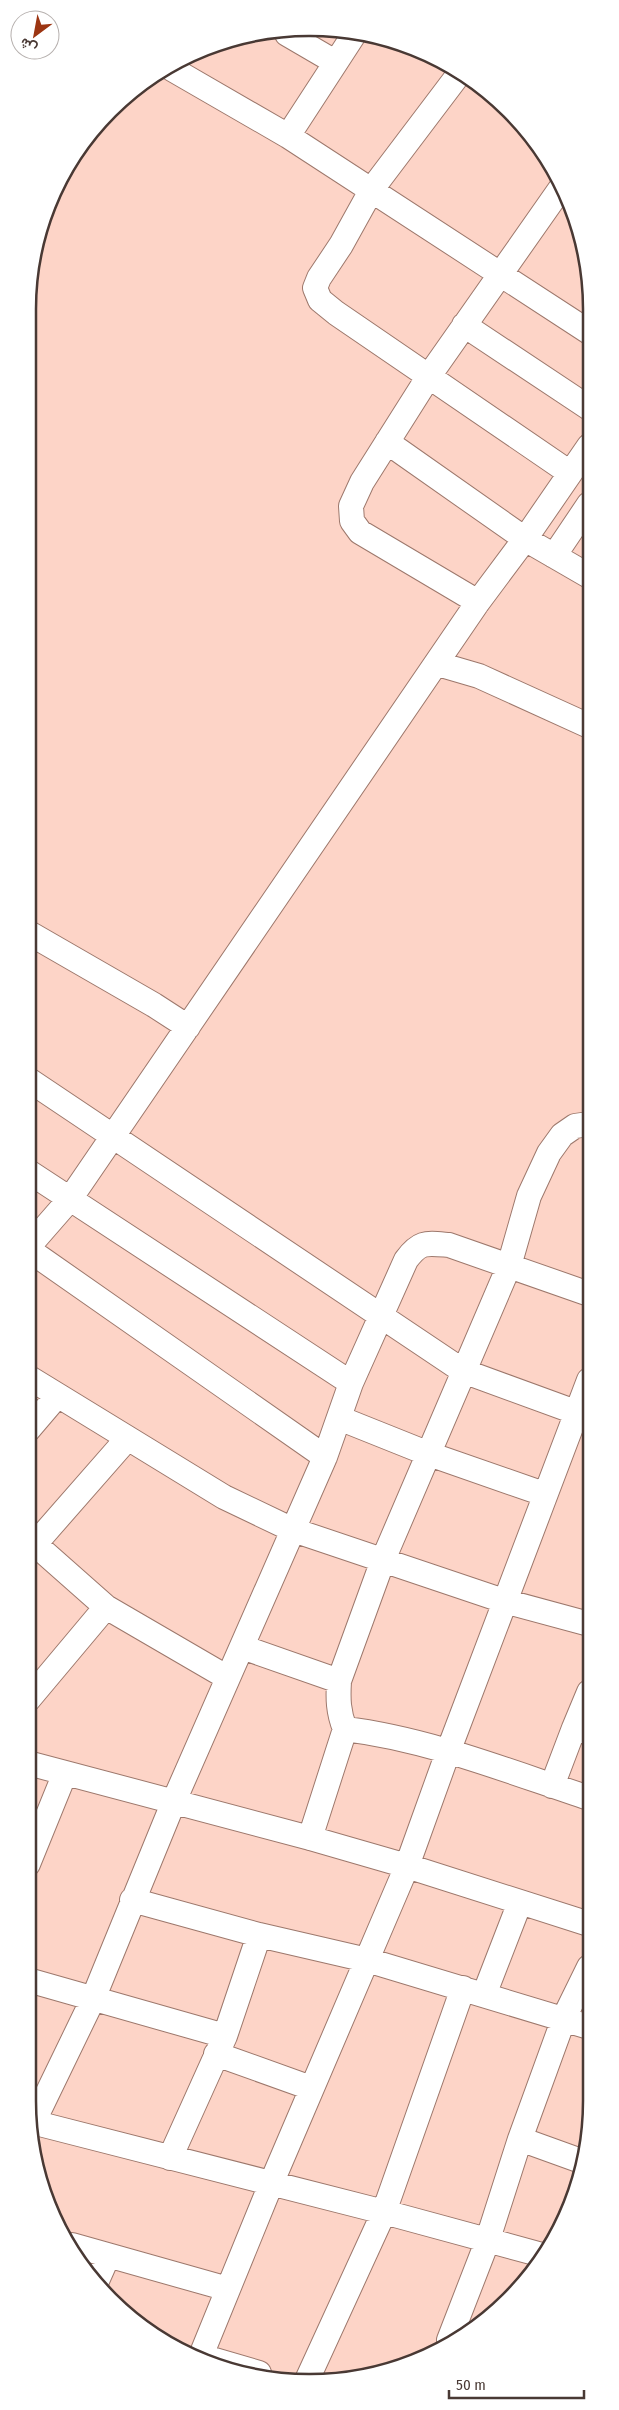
<svg xmlns="http://www.w3.org/2000/svg" width="619" height="2410" viewBox="0 0 619 2410" font-family="'Fira Sans Condensed',Vazirmatn,sans-serif">
  <rect width="100%" height="100%" fill="#fdd4c7"/>
  <g fill="none" stroke-linecap="round" stroke-linejoin="round">
    <g stroke="#9d786c" stroke-width="26">
      <path id="minor" d="M287,34l48,28
        M172,69l116,67 67,-103
        M459,74l-87,115 -31,56 -22,33 -4,10 5,12 16,13 234,160
        M288,136l301,196
        M464,325l125,83
        M387,442l138,97 64,37
        M554,556l35,-52
        M478,602l-118,-70 -8,-11 -1,-15 11,-24 67,-106 134,-191
        M438,664l41,12 110,50
        M29,933l125,72 34,22
        M29,1080l434,291 126,46
        M29,1172l322,211
        M29,1246l41,-47 408,-597 47,-63 64,-93
        M29,1250l296,207
        M28,1377l196,120 69,33 211,71 85,23
        M339,1418l90,36 115,40
        M28,1430l29,-34
        M35,1544l92,-105
        M106,1607l122,71
        M242,1647l97,34
        M28,1700l78,-93 -78,-69
        M587,1732l-13,-4 15,-36
        M28,1763l282,75 97,28 182,58
        M552,1786l22,-58
        M589,1798c-79,-26 -161,-59 -244,-69 -7,-17 -7,-31 -6,-48l44,-121 126,-294 20,-70 20,-43 13,-18 13,-9 14,-2
        M310,1838l35,-109
        M28,1864l37,-91
        M132,1900l127,35 108,25 222,67
        M28,1980l197,56
        M484,1995l36,-93
        M216,2054l95,34
        M32,2122l352,90 158,43
        M32,2125l61,-126 81,-198 151,-344 26,-74 55,-123c14,-19 20,-17 43,-15l140,49
        M520,2139l61,22
        M170,2158l55,-122 34,-101
        M72,2245l156,44
        M96,2283l12,-27
        M449,2340l38,-98 33,-103 44,-121 25,-51
        M201,2356l58,17
        M200,2358l71,-174 136,-318 41,-114 141,-372
        M307,2380l77,-168 79,-224"/>
    </g>
    <use href="#minor" stroke="#fff" stroke-width="24"/>
  </g>
  <path d="M0 0H619V2410H0ZM309 36H310A273 273 0 0 1 583 309V2101A273 273 0 0 1 310 2374H309A273 273 0 0 1 36 2101V309A273 273 0 0 1 309 36Z" fill="#fff" fill-rule="evenodd"/>
  <path fill="none" stroke="#493934" stroke-width="2.5" d="M309 36H310A273 273 0 0 1 583 309V2101A273 273 0 0 1 310 2374H309A273 273 0 0 1 36 2101V309A273 273 0 0 1 309 36Z"/>
  <g transform="translate(35 35) rotate(212)"><circle r="24" fill="#ffffff" stroke="#b6b0ae"/>
  <path d="M0-4L9 19L0 12L-9 19Z" fill="#9c3512"/>
  <text y="-8" font-size="14" font-weight="bold" text-anchor="middle" fill="#493934">ش</text>
  </g>
  <path d="M449 2390v8h135v-8" fill="none" stroke="#493934" stroke-width="2.5"/>
  <text x="456" y="2390" font-size="15" fill="#493934" stroke="#ffffff" stroke-width="4" paint-order="stroke">50 m</text>
</svg>
